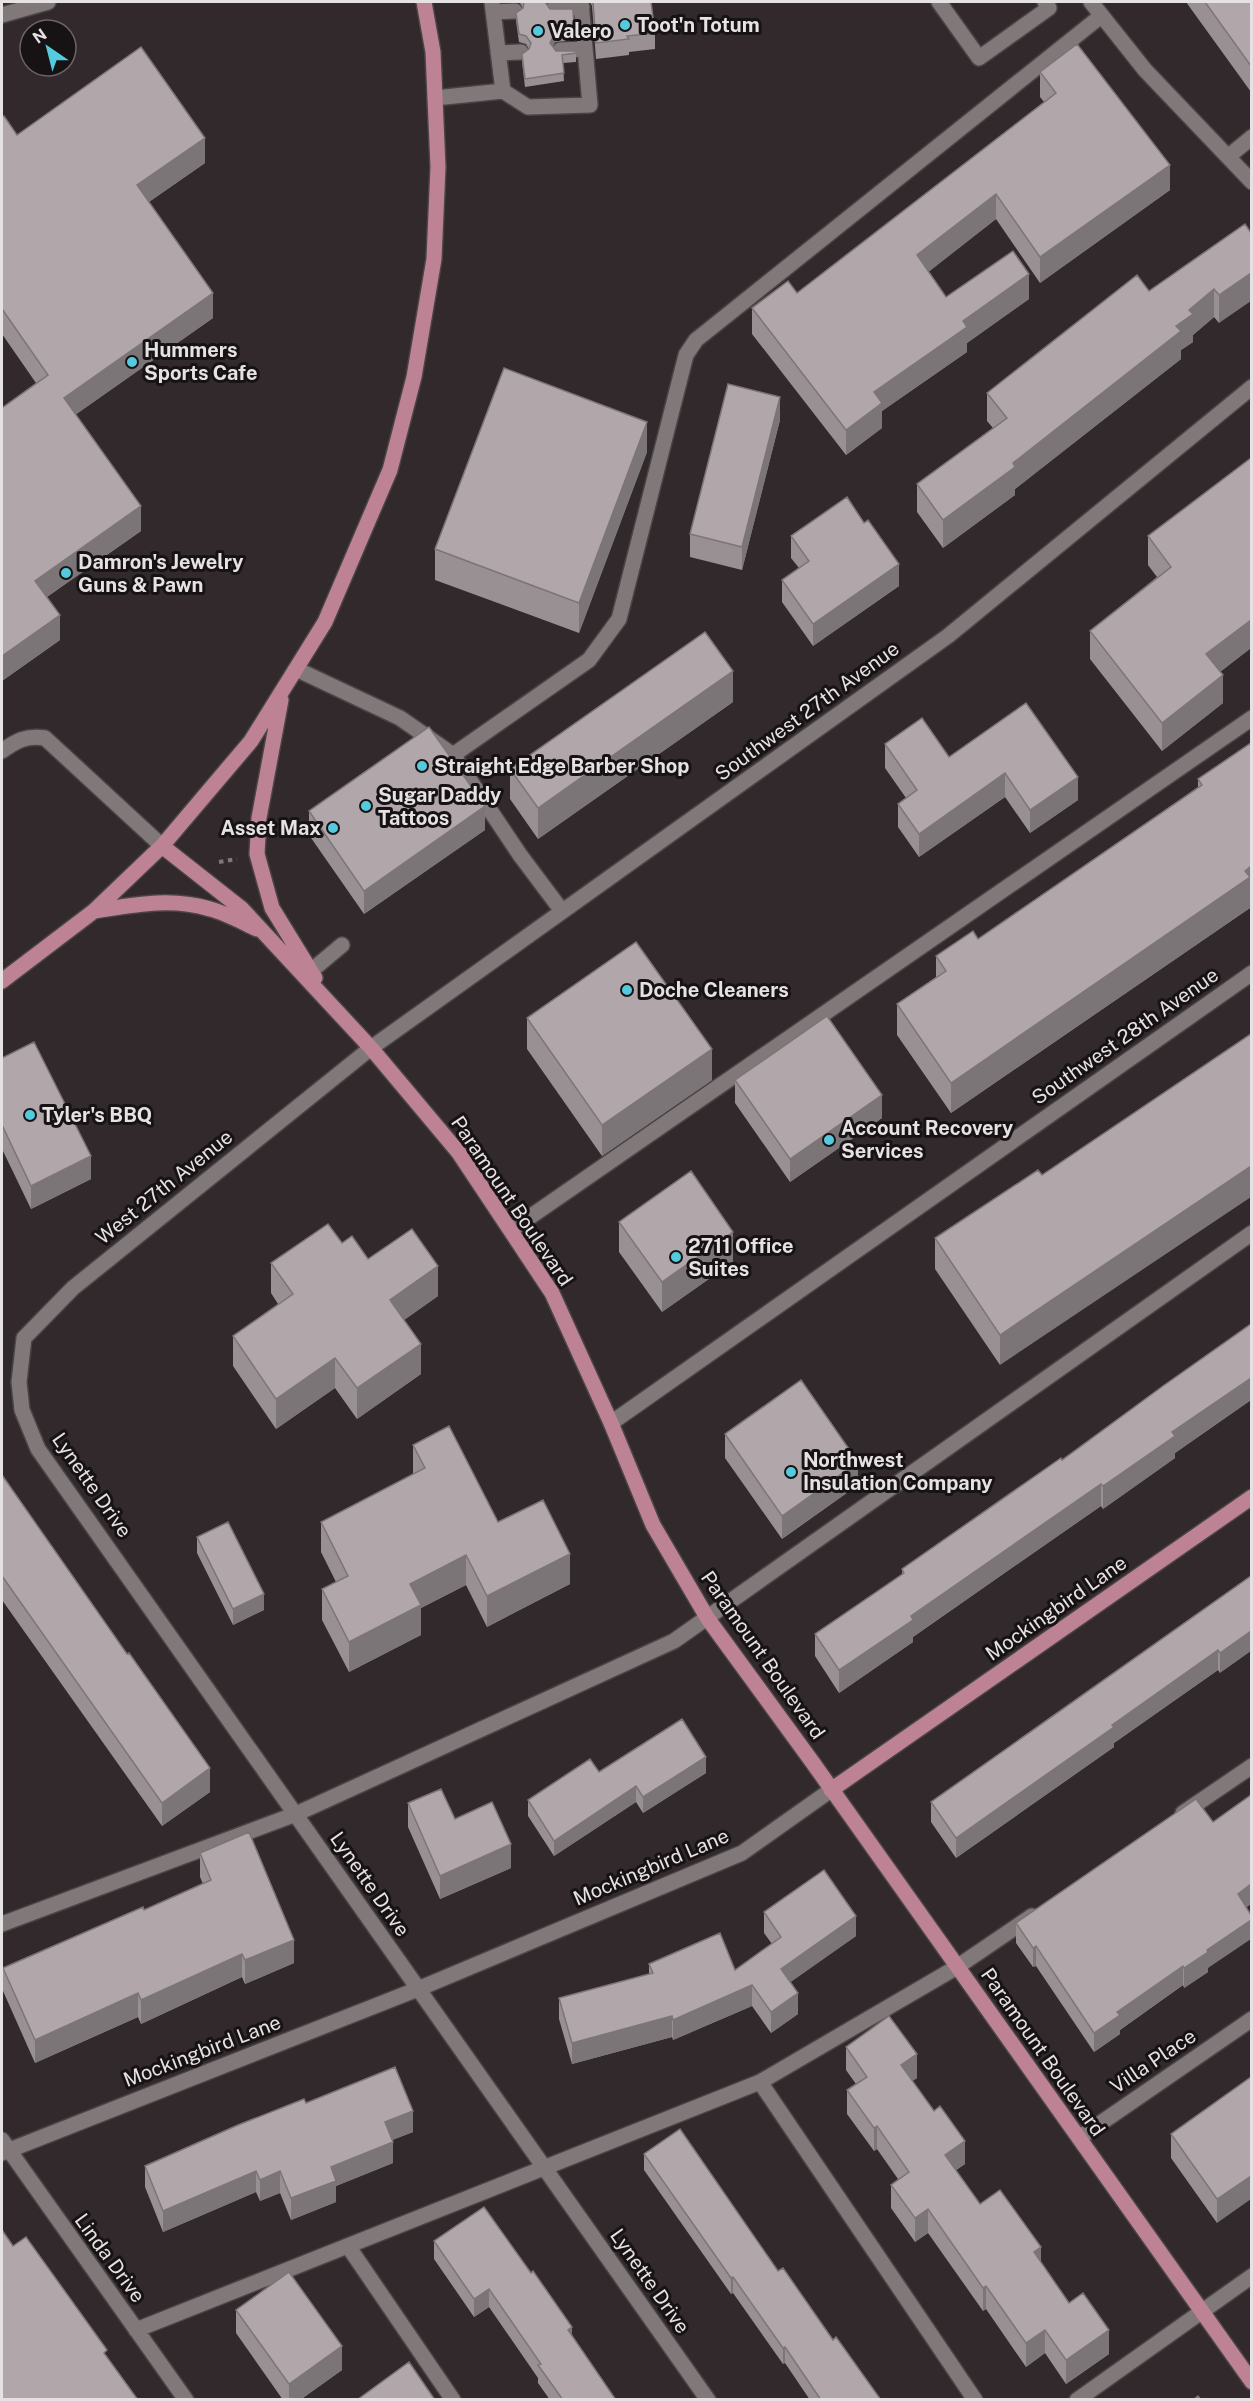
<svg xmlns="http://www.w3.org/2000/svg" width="1253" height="2401" viewBox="0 0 1253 2401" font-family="'Public Sans',sans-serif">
  <rect width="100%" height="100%" fill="#31292b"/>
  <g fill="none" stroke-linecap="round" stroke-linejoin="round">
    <g stroke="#4a4445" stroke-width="18">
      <path id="minor" d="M939,2l40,56 70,-50 -4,-6
        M1091,2l54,68 107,112
        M554,8l28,-1
        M493,12l22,-1
        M2,15l46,-13
        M560,50l25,-1
        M498,53l23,-1
        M503,91l25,16 62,-2 -9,-103
        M435,98l68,-7 -11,-89
        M1229,156l23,-19
        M296,669l104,49 53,37 67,100 42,56
        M2,751c14,-10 24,-16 43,-13l117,108
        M453,755l136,-95 30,-41 67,-264 10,-15 405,-324
        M305,976l37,-31
        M511,1230l741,-512
        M611,1423l641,-450
        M1183,1813l69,-47
        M2,1924l294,-110 378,-173 578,-408
        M760,2082l215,318
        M1079,2138l173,-119
        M2,2140l184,260
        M2,2153l416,-164 324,-136 89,-63
        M348,2246l105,154
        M136,2330l624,-248 197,-115 75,-51
        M708,2400l-670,-951 -16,-39 -3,-28 5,-44 49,-50 298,-240 577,-412 304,-249
        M1077,2400l175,-124"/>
    </g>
    <g stroke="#4a4445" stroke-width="18">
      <path id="major" d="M281,700l-22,118 -2,36 15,54 43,70
        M162,846l80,63 129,139 88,105 93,140 59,130 42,102 55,94 105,144 439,619
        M94,911c39,-6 77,-14 116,-2 16,4 32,13 47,20
        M2,981l92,-70 68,-65 89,-105 74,-119 65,-152 24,-93 20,-118 4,-92 -5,-115 -9,-50
        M831,1790l421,-293"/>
    </g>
    <path stroke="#7f787a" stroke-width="4" stroke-dasharray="4.5 4.5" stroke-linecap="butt" d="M219,862l18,-3"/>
    <use href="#minor" stroke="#81787a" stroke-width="15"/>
    <use href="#major" stroke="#bd8394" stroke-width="15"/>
  </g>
  <path fill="#989092" d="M514,2h34l-1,2 3,5 24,23v8l-19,2 -2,4 3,5h20v11l-13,1 1,18 -39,6 -3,-25v-8l7,-5 -3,-5 -7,-2 -3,-21v-8l7,-5 -3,-5z
    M590,2h61l4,31v16l-26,3v3l-33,4 -4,-53z
    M1186,2h65v90z
    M1040,72l130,118 -130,93 -44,-64 -68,53 18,25 83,2 -62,44v9l-85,59v17l-36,27 -94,-121v-26l45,-15 247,-191 -4,-5z
    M2,117l15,18 188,28 -56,39 64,116 -137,96 65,117 -94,66 13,43 -58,41v-273l34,-25 -34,-49z
    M1245,224l-26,99 -5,-6 -21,18v7l-12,8v9l-166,130v6l-72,53 -26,-36v-28l76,-56 -6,-7v-28l162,-102z
    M780,420l-38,150 -52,-13v-23z
    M647,452l-68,181 -144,-53v-31z
    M864,523l35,63 -86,60 -31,-44v-22l17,-12 -8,-10v-22z
    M1148,536l103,112 -31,24 3,31 -61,48 -72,-92v-28l67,-54 -9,-12z
    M733,702l-195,137 -28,-40v-30z
    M1251,743l-1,165 -299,205 -54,-78v-31l39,-27v-21l42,-17 220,-152v-8z
    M885,744l64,13 129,20v23l-48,33 -25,-36 -86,60 -21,-30v-23l8,-6 -21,-30z
    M309,811l176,19 -121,84 -55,-79z
    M527,1018l185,62 -110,76 -75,-107z
    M2,1058l89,121 -60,30 -29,-60z
    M735,1080l147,38 -92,64 -55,-79z
    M1042,1175l-42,190 -65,-96v-31z
    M619,1222l114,40 -71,50 -43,-60z
    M342,1243l26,16 70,37 -34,24 17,54 -64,45 -22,-31 -59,41 -43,-63v-30l45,-32 -7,-11v-30z
    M1251,1324v76l-76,53v5l-72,51 -2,-3 -88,61 -100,70v5l-74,51 -24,-37v-22l87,-59v-6l160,-109z
    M725,1434l133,51 -76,54 -57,-81z
    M413,1445l85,77 72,62 -83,43 -21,-42 -45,23v27l-72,37 -27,-52v-31l14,-7 -15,-30v-30l92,-47z
    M2,1475l208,317 -48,34 -160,-226z
    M197,1537l67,73 -31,15 -36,-72z
    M1251,1576l-31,97 -2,-3 -104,73v4l-158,111 -25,-36v-20z
    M599,1772l107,1 -63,40 -7,-11 -82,54 -26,-40v-16z
    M408,1803l47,16 56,49 -71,31 -32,-72z
    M200,1853l94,110 -49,21 -3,-7 -101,47 -3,-7 -103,46 -32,-72v-23l141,-58 59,-26 -3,-7z
    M1251,1904l-5,3 -38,61v4l-24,16 -1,-3 -63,45v4l-26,18 -58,-86 -3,1 -17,-24v-20z
    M764,1912l92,24 -66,46 8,32 -27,19 -19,-27 -79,34 -1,-3 -100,27 -13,-45v-21l90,-24v-10l86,6 37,-26 -8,-11z
    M846,2047l71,31 -5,3 53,83 -9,6 24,34 61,59 28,40 40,51 -43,30 -21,-31 -19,14 -40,-58 -3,2 -55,-78 -13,9 -24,-34v-23l7,-6 -21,-30 -3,2 -27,-37v-24l9,-6 -10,-14z
    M1251,2077l-34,146 -46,-65v-24z
    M306,2103l107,29 -21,8 1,23 -57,23v16l-45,18 -11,-27 -20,8 -4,-9 -93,40 -18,-45v-21z
    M644,2154l134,117 103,129h-71l-25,-37 -2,1 -50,-71 -2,1 -87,-124z
    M434,2241l138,94 44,65h-66l-12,-17v-5l-49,-71 -15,10 -40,-58z
    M236,2310l106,60 -42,30h-17l-47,-67z"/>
  <path fill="#7c7577" d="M555,33v9l-5,9v-8z
    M205,138v25l-68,47v-25z
    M1170,165v25l-130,93v-26z
    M996,194v25l-79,62v-26z
    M1251,273v28l-32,22v-28z
    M1029,274v25l-62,44v9l-85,59v17l-36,27v-25l28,-38 89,-71z
    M1214,289v28l-21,18v7l-12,8v9l-166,130v6l-72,53v-28l70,-57 163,-137 13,-16z
    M213,293v25l-149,105v-25z
    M780,397v23l-38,150v-23z
    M647,422v30l-68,181v-30z
    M141,506v25l-106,74v-24z
    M899,564v22l-86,60v-22z
    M60,615v25l-58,41v-25z
    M1251,620v28l-45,34v-28z
    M733,671v31l-195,137v-31z
    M1223,675v28l-61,48v-28z
    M1005,773v24l-86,60v-23z
    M1078,777v23l-48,33v-23z
    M485,806v24l-121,84v-23z
    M1251,866v31l-1,1v10l-299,205v-30z
    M712,1049v31l-110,76v-31z
    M882,1095v23l-92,64v-23z
    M91,1156v23l-60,30v-23z
    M1251,1166v31l-251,168v-30z
    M733,1232v30l-71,50v-30z
    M438,1266v30l-48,34v-30z
    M421,1344v30l-64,45v-31z
    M335,1358v30l-59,41v-30z
    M1251,1378v22l-76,53v5l-72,51v-23l69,-54z
    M858,1462v23l-76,54v-23z
    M1101,1484v22l-188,131v5l-74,51v-23l72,-54z
    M570,1554v30l-83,43v-31z
    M466,1555v30l-45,23v27l-72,37v-30l61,-58z
    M264,1594v16l-31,15v-16z
    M1251,1631v20l-31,22v-20z
    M1218,1650v20l-104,73v4l-158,111v-20l156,-113z
    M706,1757v16l-63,40v-16z
    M210,1768v24l-48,34v-23z
    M636,1786v16l-82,54v-15z
    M511,1844v24l-71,31v-23z
    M1251,1884v20l-13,10v-20z
    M856,1916v20l-75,53v-20z
    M1251,1920v19l-43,29v4l-24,16v-20l23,-18z
    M294,1940v23l-49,21v-24z
    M1036,1946v20l-3,1v-19z
    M242,1954v23l-101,47v-24z
    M1183,1966v19l-63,45v4l-26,18v-19l23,-21z
    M752,1985v21l-79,34v-20z
    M138,1993v24l-103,46v-23z
    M798,1993v21l-27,19v-21z
    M672,2016v21l-100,27v-21z
    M917,2054v24l-16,11v-24z
    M413,2111v21l-28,11v-21z
    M877,2126v23l-3,2v-23z
    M965,2141v23l-20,14v-23z
    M393,2142v21l-57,23v16l-45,18v-22l40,-31z
    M256,2171v21l-93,40v-21z
    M280,2171v22l-20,8v-21z
    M1251,2176v23l-34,24v-24z
    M928,2209v24l-13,9v-24z
    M1041,2247v24l-7,-19z
    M733,2277v16l-2,1v-16z
    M986,2286v23l-3,2v-23z
    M489,2289v18l-15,10v-18z
    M572,2327v17l-4,-14z
    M1045,2330v23l-19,14v-24z
    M1109,2330v24l-43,30v-24z
    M342,2346v24l-42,30h-11v-16z
    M785,2347v16l-2,1v-16z"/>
  <path fill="#b1a7aa" stroke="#7c7577" stroke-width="1.5" d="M524,2h21l5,7h23l1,23 -19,1 -5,10 6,8h20v2l-14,2 2,18 -39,6 -3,-25 7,-5 2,-6 -5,-7 -7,-2 -3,-21 7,-5z
    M593,2h58l4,31 -28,3 2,3 -33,4z
    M1205,2h46v64z
    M1077,44l93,121 -130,92 -44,-63 -79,61 29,42 67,-46 16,23 -66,47 4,6 -93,65 8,11 -36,27 -94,-122 36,-27 9,12 259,-200 -16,-21z
    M141,47l64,91 -68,47 76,108 -149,105 77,108 -106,75 25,34 -58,41v-248l46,-33 -46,-66v-192l2,-1 13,19z
    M1245,224l6,9v40l-32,22 -5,-6 -25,21 4,4 -17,12 5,5 -168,132 2,4 -72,53 -26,-36 90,-66 -20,-25 150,-118 12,16z
    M504,368l143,54 -68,181 -144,-54z
    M728,384l52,13 -38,150 -52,-13z
    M1251,458v162l-45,34 17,21 -61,48 -72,-92 81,-64 -23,-31z
    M847,497l17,26 4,-3 31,44 -86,60 -31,-44 27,-19 -18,-25z
    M705,632l28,39 -195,137 -28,-39z
    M1026,703l52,74 -48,33 -25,-37 -86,61 -21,-30 19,-14 -32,-46 37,-26 27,39z
    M429,727l56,79 -121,85 -55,-80z
    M1251,743v123l-6,5 5,6 -299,206 -54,-79 49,-33 -10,-15 37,-25 5,8 224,-154 -4,-6z
    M636,942l76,107 -110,76 -75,-107z
    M827,1016l55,79 -92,64 -55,-79z
    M1251,1034v132l-251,169 -65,-97 103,-68 4,5z
    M34,1042l57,114 -60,30 -29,-61v-67z
    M691,1171l42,61 -71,50 -43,-60z
    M328,1224l14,19 10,-7 16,23 44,-30 26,37 -48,34 31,44 -64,44 -22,-30 -59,41 -43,-63 60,-42 -22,-31z
    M1251,1324v54l-79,54 3,4 -72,50 -2,-2 -88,61 -102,71 2,4 -74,50 -24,-36 89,-61 -2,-4 159,-111 1,2 101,-74z
    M801,1380l57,82 -76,54 -57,-82z
    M449,1426l49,96 45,-22 27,54 -83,42 -21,-41 -56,29 11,21 -72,37 -27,-53 26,-13 -27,-54 104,-54 -12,-23z
    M2,1475l125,179 2,-1 81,115 -48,35 -160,-227z
    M228,1522l36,72 -31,15 -36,-72z
    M1251,1576v55l-31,22 -2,-3 -106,75 2,2 -158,111 -25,-36z
    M682,1719l24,38 -63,40 -7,-11 -82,55 -26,-41 62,-41 9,13z
    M441,1789l14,30 37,-17 19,42 -71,32 -32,-73z
    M1251,1795v89l-13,10 13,21v5l-44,30 1,2 -24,16 -1,-2 -66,46 3,3 -26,18 -58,-87 -3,2 -17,-25 180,-124 17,23z
    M249,1832l45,108 -49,20 -3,-6 -101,46 -3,-7 -103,47 -32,-72 140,-61 1,3 67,-30 -11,-27z
    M824,1870l32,46 -75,53 17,24 -27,19 -19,-27 -79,35 -1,-4 -100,27 -13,-45 94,-25 -4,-9 71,-31 15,37 46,-33 -17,-25z
    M889,2016l28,38 -16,11 33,46 6,-5 25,35 -20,14 35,49 20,-14 41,57 -7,5 35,51 14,-10 26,37 -43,30 -21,-30 -19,13 -40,-57 -3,2 -55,-79 -13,9 -24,-33 18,-13 -32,-46 -3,2 -27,-38 20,-13 -21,-30z
    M395,2067l18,44 -28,11 8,20 -62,25 5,14 -45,17 -11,-27 -20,9 -4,-9 -93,40 -18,-45 93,-41 66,-26 2,4z
    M1251,2077v99l-34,23 -46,-65z
    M680,2129l98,142 5,-3 50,72 3,-3 45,63h-60l-36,-53 -2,1 -50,-71 -2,1 -87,-124z
    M484,2207l47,66 2,-2 39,56 -4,3 48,70h-53l-25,-35 3,-1 -52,-75 -15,10 -40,-58z
    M2,2230l11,16 13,-9 81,113 -3,3 34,47h-136z
    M289,2272l53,74 -53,38 -53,-74z
    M409,2362l26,38h-78z
    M1198,2396l3,4h-8z"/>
  <g fill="#55cadf" stroke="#171314" stroke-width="2">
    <circle cx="625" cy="25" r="6"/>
    <circle cx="538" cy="31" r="6"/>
    <circle cx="132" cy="362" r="6"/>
    <circle cx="66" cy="573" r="6"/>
    <circle cx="422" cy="766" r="6"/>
    <circle cx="366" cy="806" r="6"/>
    <circle cx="333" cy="828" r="6"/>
    <circle cx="627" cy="990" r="6"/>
    <circle cx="30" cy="1115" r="6"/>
    <circle cx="829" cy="1140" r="6"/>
    <circle cx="676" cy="1257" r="6"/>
    <circle cx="791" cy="1472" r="6"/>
  </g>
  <g text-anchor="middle" stroke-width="6" stroke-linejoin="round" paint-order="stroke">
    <g font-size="20" font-weight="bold" fill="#e6e1e2" stroke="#171314" text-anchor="start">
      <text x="637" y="32">Toot'n Totum</text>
      <text x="550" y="38">Valero</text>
      <text x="144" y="357">Hummers<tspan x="144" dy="23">Sports Cafe</tspan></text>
      <text x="78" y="569">Damron's Jewelry<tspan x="78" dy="23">Guns &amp; Pawn</tspan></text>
      <text x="434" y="773">Straight Edge Barber Shop</text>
      <text x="378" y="802">Sugar Daddy<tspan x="378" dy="23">Tattoos</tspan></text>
      <text x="321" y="835" text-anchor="end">Asset Max</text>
      <text x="639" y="997">Doche Cleaners</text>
      <text x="42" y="1122">Tyler's BBQ</text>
      <text x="841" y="1135">Account Recovery<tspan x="841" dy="23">Services</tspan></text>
      <text x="688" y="1253">2711 Office<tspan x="688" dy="23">Suites</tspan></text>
      <text x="803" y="1467">Northwest<tspan x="803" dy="23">Insulation Company</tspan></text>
    </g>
    <g font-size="20" fill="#e6e1e2" stroke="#171314">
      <text transform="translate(807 711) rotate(-36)" y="7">Southwest 27th Avenue</text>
      <text transform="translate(1125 1036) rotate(-35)" y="7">Southwest 28th Avenue</text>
      <text transform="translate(164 1187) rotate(-39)" y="7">West 27th Avenue</text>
      <text transform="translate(512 1201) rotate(56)" y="7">Paramount Boulevard</text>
      <text transform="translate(92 1485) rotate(55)" y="7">Lynette Drive</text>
      <text transform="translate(1056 1608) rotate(-35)" y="7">Mockingbird Lane</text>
      <text transform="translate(763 1655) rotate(55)" y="7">Paramount Boulevard</text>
      <text transform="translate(651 1867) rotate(-23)" y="7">Mockingbird Lane</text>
      <text transform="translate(370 1884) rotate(55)" y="7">Lynette Drive</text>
      <text transform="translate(202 2051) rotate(-21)" y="7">Mockingbird Lane</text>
      <text transform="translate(1043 2052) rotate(55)" y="7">Paramount Boulevard</text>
      <text transform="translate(1153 2061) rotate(-34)" y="7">Villa Place</text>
      <text transform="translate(110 2258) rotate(54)" y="7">Linda Drive</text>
      <text transform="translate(650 2281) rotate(55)" y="7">Lynette Drive</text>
    </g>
  </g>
  <rect width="1253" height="2401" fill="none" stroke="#e6e1e2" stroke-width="6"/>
  <g transform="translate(48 48) rotate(325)"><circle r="28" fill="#171314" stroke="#6a6566" stroke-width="1.5"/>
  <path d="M0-4.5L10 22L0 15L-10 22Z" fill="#55cadf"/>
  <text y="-9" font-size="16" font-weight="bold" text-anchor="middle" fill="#e6e1e2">N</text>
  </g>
</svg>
